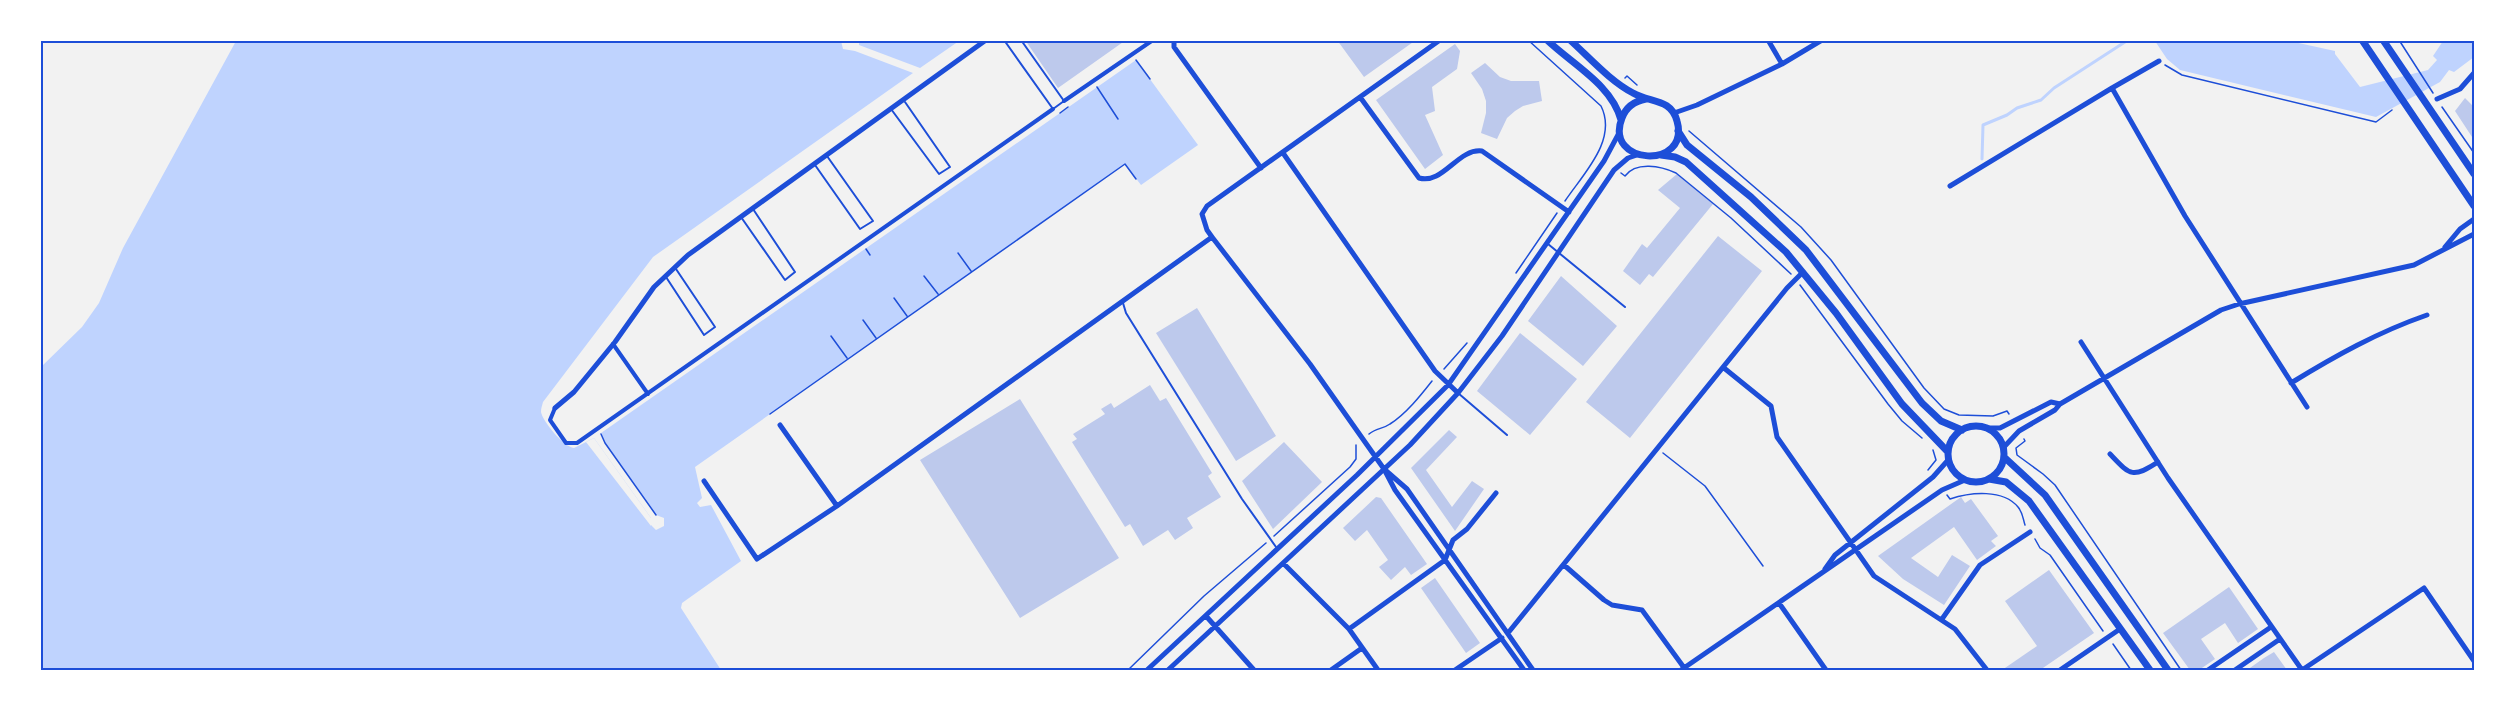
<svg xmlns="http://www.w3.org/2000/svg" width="2515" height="711" viewBox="0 0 2515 711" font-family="'Open Sans',sans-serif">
  <rect width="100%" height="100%" fill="#f2f2f2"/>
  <path fill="#bfd3fe" d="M2285,40l50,11v3l25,33 68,-17 9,-10 -4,-4 10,-15h31v16l-20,15 -5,-2 -9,12 -64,35 -196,-47 -13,-11 -12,-18z
    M236,41h605l2,8 12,2 58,22 -260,184 -110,145c-1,4 -2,6 -2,10 2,10 23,35 33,36l20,-10 57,80v7l5,5 8,-4v-8l-8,-3 -51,-72 -4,-10 535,-373 62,85 -57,40 -16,-21 -430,303 7,31 -5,5 3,4 11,-2 30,56 -59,42 -1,5 40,62h-680v-303l41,-40 17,-24 24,-55z
    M859,41v-1l100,1 -39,27 -61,-23z"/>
  <path fill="#f2f2f2" d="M594,438l57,80v8l-65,-84z"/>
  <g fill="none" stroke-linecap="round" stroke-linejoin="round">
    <path stroke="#bfd3fe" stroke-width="3" d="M1982,159l1,-34 24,-10 10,-7 24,-8 13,-12 74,-48"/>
  </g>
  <path fill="#bdc9ec" d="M1025,40h101l-68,48z
    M1337,40h79l-52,37z
    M1455,44l5,7 -3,18 -25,18 3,24 -10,4 18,40 -18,14 -49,-69z
    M1485,63l15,14 11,4h28l3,20 -19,5 -8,5 -8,7 -10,21 -16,-6 5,-20v-12l-4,-12 -11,-16z
    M2465,98l9,9v33l-19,-29z
    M1677,174l36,30 -60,73 -4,-3 -9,11 -17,-14 19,-27 5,4 33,-40 -22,-18z
    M1718,236l44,35 -132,167 -44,-36z
    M1561,276l56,50 -34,40 -55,-45z
    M1197,308l79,128 -40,25 -80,-128z
    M1520,333l57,46 -47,56 -53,-44z
    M1150,385l10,16 6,-3 46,75 -4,3 13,21 -34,21 6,10 -18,12 -7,-10 -25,16 -13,-22 -5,3 -53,-85 5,-3 -4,-5 32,-20 -4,-5 10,-6 3,5z
    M1020,399l99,159 -99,60 -100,-158z
    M1449,430l8,7 -31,33 26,37 20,-26 12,8 -29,42 -44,-63z
    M1284,442l38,40 -49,47 -31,-48z
    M1376,497l5,1 46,66 -16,11 -6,-8 -14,13 -12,-13 9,-7 -21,-30 -12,11 -12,-13z
    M1961,497l4,6 6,-4 27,37 -7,5 5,5 -19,14 -23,-33 -43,31 27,19 14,-22 18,11 -26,39 -41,-26 -25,-23z
    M2049,570l45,63 -54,37h-38l35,-24 -32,-45z
    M1435,578l45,65 -14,10 -45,-65z
    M2229,587l29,42 -20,14 -13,-20 -24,16 14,20 -16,11h-9l-27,-37z
    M2274,652l13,18h-40l17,-12z"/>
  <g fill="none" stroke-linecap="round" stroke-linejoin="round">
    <path stroke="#1d4ed8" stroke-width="1.5" d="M1528,40l73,66c17,34 -18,68 -36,95
      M2399,40l34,53
      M1136,60l14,19
      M2165,65l17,10 194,47 16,-12
      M1625,78l2,-2 10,9
      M1097,87l21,32
      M2442,107l32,46
      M1060,113l8,-6
      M1689,131l112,96 30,33 93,128 20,21 15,6 34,1 14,-5 2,3
      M1621,173l4,3c11,-15 36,-10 51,-3l55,45 60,56
      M866,249l4,6
      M958,253l13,18
      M1516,273l41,-60
      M924,276l14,18
      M1800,285l88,119 14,17 20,17
      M894,298l13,18
      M863,320l13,18
      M831,336l16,22
      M1444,369l23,-26
      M770,414l355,-250 11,15
      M601,434l4,9 51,72
      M1369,434c7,-6 14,-5 21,-10 16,-10 31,-29 42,-43
      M2024,439l1,2 -9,7 1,7 26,19 12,11 126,185
      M1663,453l42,33 58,80
      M1928,470l8,-10 -3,-10
      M1947,495l3,4c21,-7 53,-10 68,8 5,6 5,12 7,18
      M1274,536l76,-69 6,-8v-14
      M2035,539l5,9 10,7 53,76
      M2113,644l18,26
      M1128,670l76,-74 62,-53"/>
    <path stroke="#1d4ed8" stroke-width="2" d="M1004,40l49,69 11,-8 -43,-61
      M891,109l48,65 11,-7 -45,-65
      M815,165l45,64 13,-8 -46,-65
      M741,217l44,63 10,-8 -42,-63
      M1548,244l77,63
      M666,277l38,58 11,-8 -39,-58
      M1123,303l3,10 116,186 34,48
      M1458,393l49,42"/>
    <path stroke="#1d4ed8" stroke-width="4" d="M1064,101l89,-61
      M613,344l35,50
      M555,408l-5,12 16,23h11l476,-334"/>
    <path stroke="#1d4ed8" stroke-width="5" d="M1174,40v7l87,121
      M1768,40l14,24
      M2159,61l-47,27 73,128 122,191
      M1360,97l59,81c24,7 39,-30 63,-27l87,61
      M2437,99l23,-10 14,-16
      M1674,113l23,-8 85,-41 40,-24
      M1283,153l152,218 23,22
      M1950,186l162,-98
      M2445,247l15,-18 14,-10
      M2081,342l87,136 134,192 122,-82 50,73
      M1724,368l47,38 6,31 97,139 81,53 32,41
      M2291,383c44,-27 87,-51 136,-68
      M555,408l19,-16 41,-50 39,-55 34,-32 298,-215
      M780,425l57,81 375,-269
      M1987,428h13l51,-26 9,2
      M2003,448l16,-17 36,-21 5,-6 161,-94 18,-6 175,-39 60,-31
      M2110,454c20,21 22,25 48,8
      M1384,469l-74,-105 -98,-127 -5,-7 -5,-16 5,-8 233,-166
      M704,481l53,78 80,-53
      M1283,563l66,66 29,41
      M1564,565l40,35 8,5 30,5 43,59
      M1825,569l10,-14 98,-78 16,-18
      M1779,603l47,67
      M1206,616l48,54
      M1942,619l38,-54 50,-33
      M1349,629l96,-69 8,-20 14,-11 29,-36
      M1508,633l279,-345 16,-16
      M1147,670l210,-195 91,-90 156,-224 15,-28
      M1168,670l242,-225 48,-52 44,-57 112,-166 14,-12 9,-3
      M1331,670l31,-22
      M1455,670l47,-32
      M1524,670l-129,-180 -11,-21 23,20 126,181
      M1681,670l261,-180 23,-10
      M2060,670l60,-41
      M2208,670l63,-43
      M2235,670l45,-31"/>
    <path stroke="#1d4ed8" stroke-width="7" d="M1547,40c25,24 65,45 74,80
      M1570,40c20,18 40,41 63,53 17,10 38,5 44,28 14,49 -74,45 -55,-3 4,-11 13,-17 24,-19
      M2362,40l112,166
      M2383,40l91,134
      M1678,131l9,14 64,52 55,53 116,153 19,18 21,9
      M1661,155l14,2 11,5 100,90 50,61 66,91 46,48
      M1948 454a28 28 0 1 1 56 0a28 28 0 1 1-56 0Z
      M2004,457l41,38 123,175
      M1989,479l17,3 23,19 121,169"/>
  </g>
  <rect width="2515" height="711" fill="none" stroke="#ffffff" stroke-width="84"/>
  <rect x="42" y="42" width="2431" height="627" fill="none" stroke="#1d4ed8" stroke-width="2"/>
</svg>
